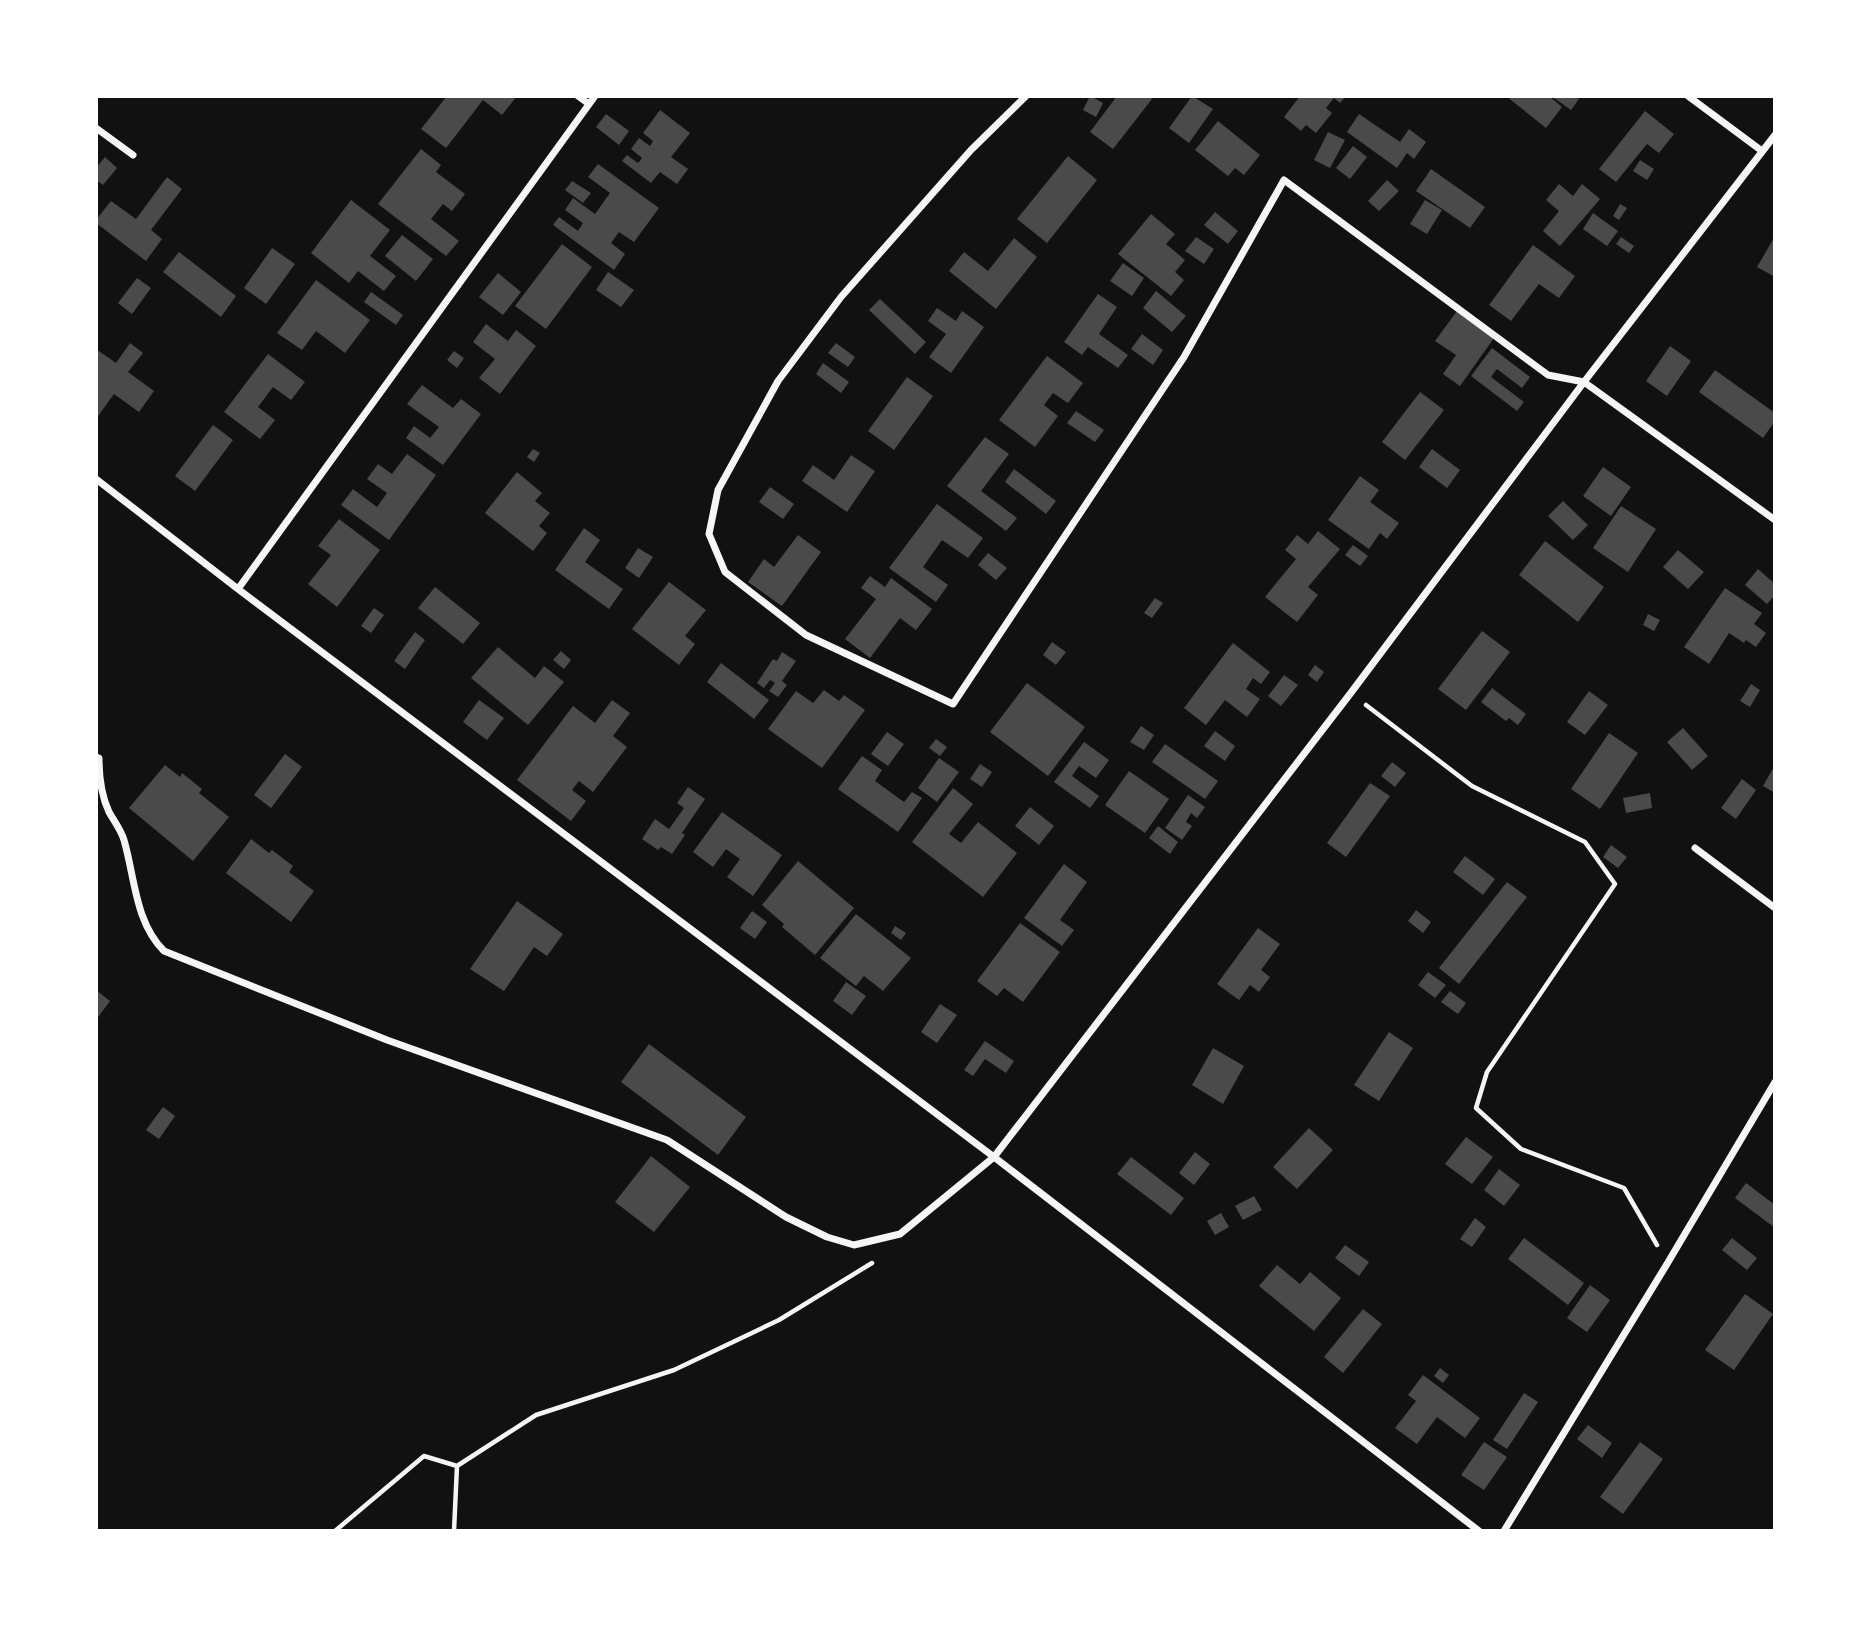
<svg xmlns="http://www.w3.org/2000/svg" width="1871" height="1627" viewBox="0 0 1871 1627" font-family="'Work Sans',sans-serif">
  <rect width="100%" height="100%" fill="#111"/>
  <path fill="#4a4a4a" d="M447,96h70l-15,19 -19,-15 -37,48 -25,-19z
    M1090,96l13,7 -7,14 -13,-7z
    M1117,96h31l4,3 -39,50 -23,-17z
    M1192,96l21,13 -24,34 -20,-15z
    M1300,96h46l-6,7 -6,-5 -8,10 6,5 -16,20 -10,-8 -5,6 -17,-14z
    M1506,96h43l13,11 -16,21z
    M1556,96h25l-10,14 -17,-12z
    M660,110l30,23 -19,24 17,12 -11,15 -17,-12 -9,11 -29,-22 5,-6 11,8 4,-5 -11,-9 8,-11 11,8 3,-5 -10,-8z
    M1645,111l29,23 -15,19 -12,-9 -31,38 -17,-13z
    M606,114l23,17 -10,14 -23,-18z
    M1359,114l41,28 9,-13 17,13 -12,17 -7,-6 -10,15 -50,-36z
    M1218,121l42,34 -16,20 -9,-7 -7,8 -33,-26z
    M1328,132l17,8 -15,28 -16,-8z
    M1353,146l14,11 -17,22 -14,-11z
    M421,149l20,16 -5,7 29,22 -13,17 -9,-7 -12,15 28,22 -13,15 -68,-52z
    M1068,156l29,24 -50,63 -30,-24z
    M105,157l12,11 -14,17 -7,-5v-12z
    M1640,160l14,9 -7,11 -14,-9z
    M598,164l61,44 -25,34 -15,-10 -8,11 14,11 -11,16 -61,-45 6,-8 19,14 5,-8 -18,-13 8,-12 22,16 15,-21 -22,-16z
    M1431,169l54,38 -15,21 -54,-37z
    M167,177l15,12 -31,41 11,9 -16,22 -50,-38v-3l15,-19 25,18z
    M1387,180l12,11 -20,20 -11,-10z
    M572,181l19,12 -8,10 -18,-13z
    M1559,184l14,12 9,-12 18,15 -40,47 -17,-15 16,-20 -13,-11z
    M351,200l39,30 -20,26 26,20 -12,15 -26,-20 -9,12 -38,-30z
    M1425,200l17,10 -15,24 -17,-10z
    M1620,204l7,4 -8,12 -6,-4z
    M1215,212l23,19 -10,13 -24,-19z
    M1593,213l25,18 -11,15 -24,-17z
    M1151,214l24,20 -9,10 19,16 -10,12 9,8 -13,16 -53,-42z
    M402,235l31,24 -17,22 -31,-25z
    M1775,236v41l-18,-10z
    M1196,237l18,12 -10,15 -19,-13z
    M1621,237l13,9 -5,7 -13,-9z
    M1014,238l23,19 -41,52 -47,-38 15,-19 24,19z
    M562,244l30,23 -46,62 -31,-23z
    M1533,245l42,31 -16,22 -20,-14 -28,37 -22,-16z
    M272,248l23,16 -29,40 -22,-16z
    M179,252l57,44 -15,21 -58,-45z
    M1123,263l21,15 -12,18 -22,-15z
    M608,272l26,18 -13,17 -25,-17z
    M498,273l23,19 -18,23 -24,-18z
    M137,278l14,10 -19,26 -14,-11z
    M316,280l54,40 -25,33 -29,-22 -14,19 -25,-17z
    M1156,291l30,25 -14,16 -29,-24z
    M371,292l32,23 -7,10 -32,-23z
    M1098,294l19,13 -18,27 29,21 -10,13 -30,-21 -6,8 -18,-13z
    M880,299l46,43 -11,12 -46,-44z
    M937,308l19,13 6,-10 22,16 -33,46 -22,-16 17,-23 -18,-13z
    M1457,311l37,27 -34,48 -17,-12 13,-19 -21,-14z
    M486,324l22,17 8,-11 20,16 -36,48 -21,-16 16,-19 -22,-17z
    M1142,334l21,16 -10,15 -22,-16z
    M130,343l13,10 -15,19 26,19 -15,21 -25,-18 -18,25v-70l20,14z
    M836,343l19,14 -7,10 -20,-14z
    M1670,346l21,15 -24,35 -21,-15z
    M1492,348l38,29 -8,11 -25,-19 -6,8 33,25 -7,9 -46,-35z
    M454,351l10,7 -7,10 -10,-8z
    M268,354l37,28 -14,18 -18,-13 -15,20 17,13 -15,19 -36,-27z
    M1047,356l36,27 -15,20 -15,-10 -9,12 14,11 -23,31 -36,-27z
    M823,363l26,19 -8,11 -25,-19z
    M1715,370l60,43v8l-12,17 -64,-46z
    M907,377l26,19 -39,54 -26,-19z
    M422,385l31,23 8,-9 20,15 -38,51 -37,-27 8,-12 16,12 9,-11 -32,-23z
    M1420,392l24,18 -39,50 -23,-18z
    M1076,411l28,19 -9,12 -28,-19z
    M213,425l20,15 -38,51 -20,-15z
    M985,437l24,17 -28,37 36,27 -11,13 -59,-45z
    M533,449l7,4 -6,9 -7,-5z
    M1432,449l28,21 -13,18 -28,-21z
    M407,454l29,21 -47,65 -48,-35 12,-16 24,18 10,-14 -20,-14 11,-15 14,10z
    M851,455l24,16 -28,41 -45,-31 11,-16 21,15z
    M1603,467l28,20 -20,29 -28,-20z
    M1014,469l42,32 -10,13 -41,-32z
    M517,472l25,21 -7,8 15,12 -11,13 8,7 -14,18 -48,-38z
    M1360,476l19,14 -9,12 29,21 -12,16 -7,-6 -11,16 -41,-29z
    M770,487l24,17 -11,15 -24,-17z
    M1563,501l25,24 -15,15 -25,-24z
    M937,504l46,34 -15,20 -26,-18 -19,27 25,18 -12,17 -47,-34z
    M1621,506l35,23 -28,43 -35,-24z
    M339,519l41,31 -43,57 -29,-23 23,-29 -13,-9z
    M584,528l16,12 -15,22 38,27 -14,20 -54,-39z
    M1318,531l22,18 -32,38 10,8 -21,27 -32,-25 31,-38 -11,-9 12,-15 11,9z
    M798,535l23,17 -39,54 -34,-24 16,-23 10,8z
    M1545,541l59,46 -26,35 -59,-47z
    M1353,545l15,11 -8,10 -15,-11z
    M638,548l15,9 -14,21 -14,-10z
    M1678,550l26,22 -16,17 -25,-22z
    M988,553l19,15 -11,12 -18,-15z
    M1758,569l17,15v11l-8,9 -22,-19z
    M870,576l15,11 6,-9 41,31 -16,21 -16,-12 -30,40 -25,-19 31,-40 -15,-11z
    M669,582l37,28 -21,26 10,8 -16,21 -47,-36z
    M435,587l45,36 -17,21 -45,-36z
    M1725,588l37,25 -8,11 12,9 -10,14 -10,-7 -2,3 -15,-10 -20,31 -25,-17z
    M1155,598l8,5 -11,15 -8,-5z
    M374,608l10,7 -13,18 -10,-7z
    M1648,614l12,6 -6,11 -11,-6z
    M1482,631l28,21 -44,58 -28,-21z
    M415,632l10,8 -20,29 -11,-8z
    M1052,642l14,10 -10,13 -13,-10z
    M1233,643l37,29 -9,12 -8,-6 -7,11 14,10 -13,18 -22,-17 -19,25 -22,-17z
    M498,647l37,31 9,-12 20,16 -36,43 -57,-47z
    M561,651l10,9 -7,9 -11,-9z
    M782,652l14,9 -14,20 5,4 -9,12 -9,-6 6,-8 -5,-3 -6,8 -7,-5 16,-24 4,2z
    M721,663l48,37 -15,19 -47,-37z
    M1315,665l9,7 -7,10 -9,-7z
    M1284,675l14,10 -17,21 -13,-10z
    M1027,683l58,44 -37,49 -58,-44z
    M1751,684l9,6 -10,17 -10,-6z
    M1492,688l34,26 -8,11 -9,-7 -3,3 -25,-19z
    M824,690l15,11 5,-6 21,15 -43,58 -54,-39 28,-38 17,12z
    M1589,691l19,14 -23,30 -18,-13z
    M479,700l25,18 -17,22 -24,-18z
    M612,700l18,13 -17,23 14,11 -34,45 -14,-11 -7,9 14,11 -15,20 -54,-41 56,-74 22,17z
    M1141,726l13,9 -10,15 -14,-8z
    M1683,728l25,28 -16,14 -25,-28z
    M1215,731l20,15 -10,15 -21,-15z
    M887,732l17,12 -16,22 -17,-12z
    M1609,733l29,20 -38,56 -29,-20z
    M936,739l11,8 -7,9 -11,-8z
    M1084,742l25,18 -13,18 -17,-12 -7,10 27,20 -9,12 -36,-26z
    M1165,744l53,37 -13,18 -53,-37z
    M285,754l17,13 -31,41 -17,-13z
    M862,756l20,14 -7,11 29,21 8,-10 10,6 -24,34 -60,-43z
    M939,758l20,14 -22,30 -19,-14z
    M1392,762l14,11 -11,14 -14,-11z
    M980,764l12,8 -10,15 -12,-8z
    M165,765l15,12 2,-4 20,16 -3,4 30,24 -36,44 -64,-53z
    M1775,765v28l-12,-7z
    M1129,771l40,28 -24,34 -40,-28z
    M1742,779l14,11 -20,29 -15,-11z
    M1370,783l20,13 -44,61 -19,-14z
    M688,787l17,12 -23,34 3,2 -13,19 -11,-7 -3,3 -16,-11 13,-20 14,10 15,-21 -7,-5z
    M953,788l20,16 -24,30 12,9 17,-21 39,31 -34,44 -71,-55z
    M1650,793l2,15 -26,5 -3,-15z
    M1188,795l17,12 -8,11 -6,-5 -5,9 6,4 -10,14 -17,-12z
    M1030,807l24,19 -15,19 -24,-19z
    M722,812l60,43 -29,41 -26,-19 13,-18 -14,-10 -13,18 -20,-15z
    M1158,826l20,16 -8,12 -21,-16z
    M251,839l18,14 3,-3 21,16 -4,6 25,19 -23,31 -65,-49z
    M1611,845l16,12 -9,11 -15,-11z
    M1465,856l30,23 -12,16 -30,-23z
    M798,861l56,47 -39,47 -33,-28 2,-3 -22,-19z
    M1064,864l23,18 -27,38 14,10 -12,16 -38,-28z
    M1507,882l20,15 -68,87 -20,-16z
    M517,901l46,33 -16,22 -13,-9 -30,44 -34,-22z
    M1416,910l15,12 -8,11 -15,-12z
    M752,911l15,11 -12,17 -15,-11z
    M856,914l55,44 -28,33 -19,-15 -8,10 -36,-28z
    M1020,923l40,29 -37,50 -19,-14 -7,8 -20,-15z
    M895,926l11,7 -5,7 -10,-7z
    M1258,928l22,16 -19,26 9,7 -11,15 -9,-7 -11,15 -22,-16z
    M1428,972l18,13 -11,13 -17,-13z
    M846,982l20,14 -14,19 -19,-14z
    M96,990l14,11 -14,19z
    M1450,991l16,12 -8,11 -17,-12z
    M940,1004l17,11 -20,28 -16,-11z
    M1389,1032l24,16 -34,53 -25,-16z
    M985,1041l29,20 -8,12 -21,-14 -12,17 -9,-6z
    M649,1044l97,73 -28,38 -97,-73z
    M1213,1048l31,18 -21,38 -31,-19z
    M163,1107l12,9 -16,23 -13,-9z
    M1309,1128l24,22 -36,39 -24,-22z
    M1466,1137l27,20 -21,27 -27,-20z
    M1195,1152l15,12 -16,21 -15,-12z
    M651,1156l39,31 -36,45 -39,-30z
    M1131,1157l53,41 -13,17 -54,-41z
    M1499,1169l21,16 -16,21 -20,-16z
    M1746,1183l29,22v23l-40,-30z
    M1254,1196l8,14 -19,10 -8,-14z
    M1221,1213l8,14 -14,8 -8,-14z
    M1475,1218l11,9 -14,20 -12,-8z
    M1524,1238l60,45 -16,22 -60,-46z
    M1732,1238l25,20 -10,12 -25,-20z
    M1345,1245l24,17 -10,14 -24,-18z
    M1277,1265l23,19 10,-12 31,26 -27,33 -55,-45z
    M1590,1285l20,15 -23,32 -20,-14z
    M1745,1294l28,20 -39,56 -29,-20z
    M1363,1309l19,15 -39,49 -19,-16z
    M1440,1368l9,7 -6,8 -9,-7z
    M1423,1375l57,43 -15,20 -28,-21 -20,27 -22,-16 21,-27 -8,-6z
    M1524,1393l14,9 -31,47 -14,-9z
    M1588,1425l24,18 -10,15 -25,-19z
    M1484,1442l23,15 -23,33 -23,-15z
    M1640,1442l23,17 -40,55 -23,-17z"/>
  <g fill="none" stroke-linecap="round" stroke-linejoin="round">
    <path stroke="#f5f5f5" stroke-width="4.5" d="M1366,705l106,81 113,56 30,42 -128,188 -11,36 45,41 103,39 33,57
      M457,1466l79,-51 138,-45 105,-50 93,-57
      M335,1531l89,-75 33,10 -3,65"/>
    <path stroke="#f5f5f5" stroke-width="7" d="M578,96l11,8
      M1026,96l-55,54 -130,147 -63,84 -60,109 -9,44 16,38 81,63 147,69 231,-347 100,-177 264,195 36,7 191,138
      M1688,96l74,55
      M96,128l37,27
      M96,479l142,110 756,568 485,374
      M238,589l357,-493
      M96,757l3,1c0,18 2,37 10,54 5,9 12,18 15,28 11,38 11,82 40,111l223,89 280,100 119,77 41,20 27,8 46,-11 94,-77 356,-463 234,-312 191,-247
      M1695,848l80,60
      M1504,1531l163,-267 108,-182"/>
  </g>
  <rect width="1871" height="1627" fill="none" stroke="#ffffff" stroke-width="196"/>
</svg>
